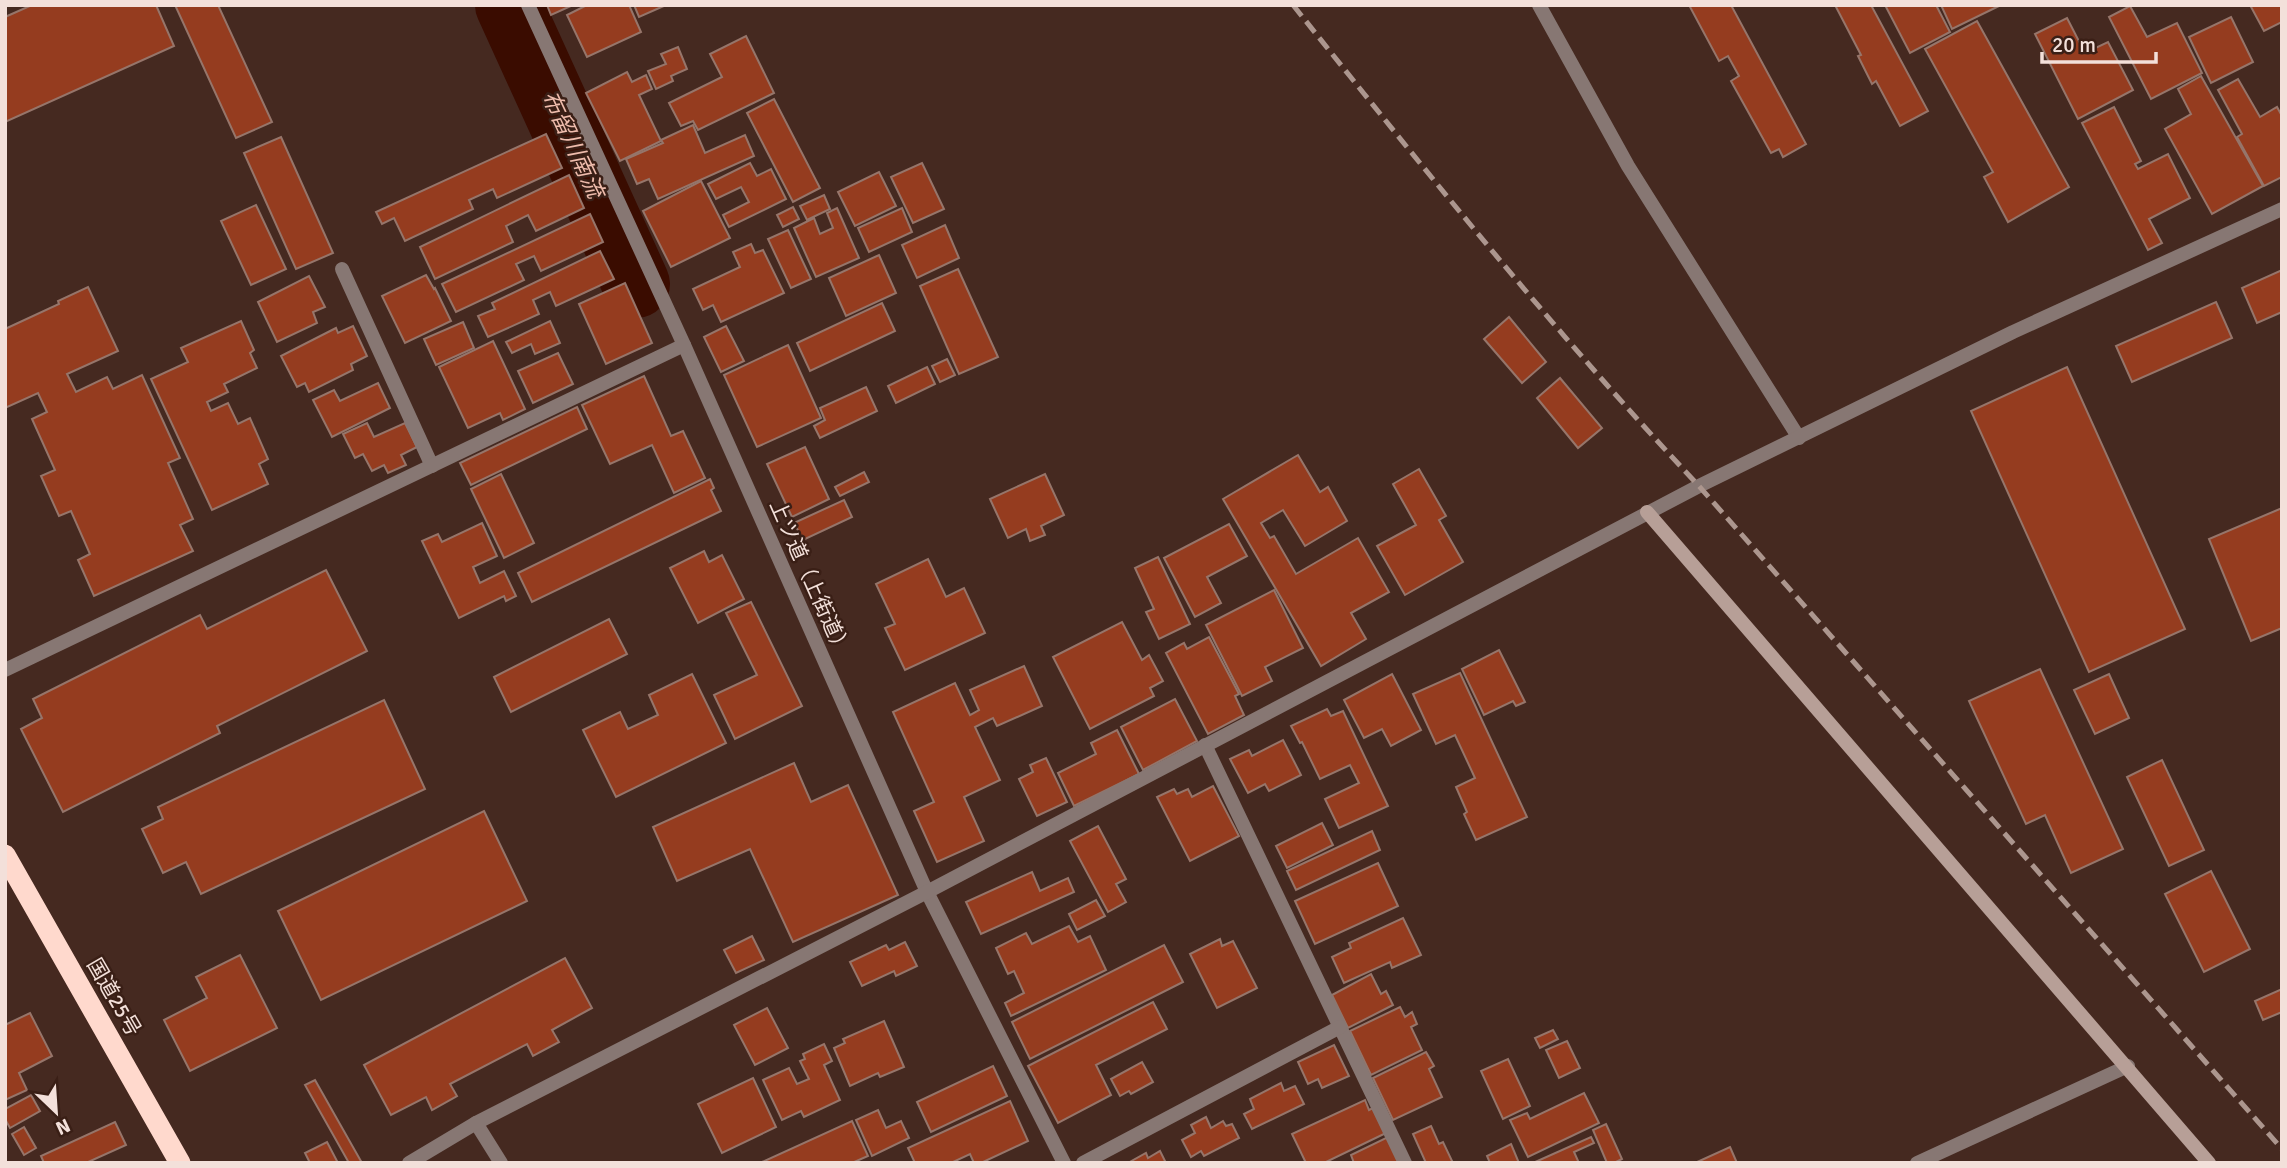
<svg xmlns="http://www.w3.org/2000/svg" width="2287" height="1168" viewBox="0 0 2287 1168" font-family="Signika,'Noto Sans JP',sans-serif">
<rect width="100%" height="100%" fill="#452920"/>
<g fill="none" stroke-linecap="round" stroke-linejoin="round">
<!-- river -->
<polyline stroke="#3a0c00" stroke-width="68" points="509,5 636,284"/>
</g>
<!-- building -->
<g fill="#953c1f" stroke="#96756a" stroke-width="2">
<polygon points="32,5 156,5 174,46 5,122 5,17"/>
<polygon points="175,5 218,5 272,122 236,138"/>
<polygon points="547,5 573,5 551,15"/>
<polygon points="587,5 629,5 641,32 587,57 567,15"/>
<polygon points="634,5 666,5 639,17"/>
<polygon points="1689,5 1731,5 1806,144 1783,157 1779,149 1771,153 1731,81 1739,76 1728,56 1719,61"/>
<polygon points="1835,5 1871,5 1928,111 1900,126 1876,81 1872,84 1858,56 1861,55"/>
<polygon points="1885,5 1936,5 1950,32 1910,53"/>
<polygon points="1941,5 2001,5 1952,29"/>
<polygon points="2250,5 2282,5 2282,22 2264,31"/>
<polygon points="2130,6 2147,37 2177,23 2202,73 2151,99 2109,17"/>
<polygon points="2231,17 2253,62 2211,83 2189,37"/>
<polygon points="2067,18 2085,53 2108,42 2133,90 2078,119 2035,34"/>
<polygon points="1977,21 2069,187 2008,222 1984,177 1993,172 1925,49"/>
<polygon points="746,36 774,93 698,130 693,121 681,126 669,103 722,77 710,54"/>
<polygon points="678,47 687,69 671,76 673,81 656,89 648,71 666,64 661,54"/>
<polygon points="627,72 632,82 646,75 652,89 639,95 661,141 620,161 586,93"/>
<polygon points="2201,76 2263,186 2212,214 2165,129 2191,114 2178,89"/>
<polygon points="2238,79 2260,117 2277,107 2282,116 2282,177 2264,186 2237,137 2242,134 2218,90"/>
<polygon points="774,99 820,188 793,202 747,113"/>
<polygon points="2114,107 2141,161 2135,164 2138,169 2168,154 2190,198 2149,219 2162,243 2148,250 2082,123"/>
<polygon points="693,125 705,153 745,135 754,156 658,199 649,179 637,184 626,159 663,143 661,140"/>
<polygon points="546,134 562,168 497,198 493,189 469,200 473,209 405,241 394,218 382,224 376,212"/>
<polygon points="281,137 333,253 296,269 244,153"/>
<polygon points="750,163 757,176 771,169 786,199 729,227 723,215 749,202 741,187 716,199 708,184"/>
<polygon points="922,163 944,209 913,223 891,177"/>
<polygon points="879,172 896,206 855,226 838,192"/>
<polygon points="569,175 584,208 536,231 528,215 506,226 513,242 435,279 420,247"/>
<polygon points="701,181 730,238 671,267 643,211"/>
<polygon points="824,195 830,209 807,220 800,206"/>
<polygon points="256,205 286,269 251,285 221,221"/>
<polygon points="793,207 799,219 783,227 777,215"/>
<polygon points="837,208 859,258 816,277 794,228 814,218 820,234 833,228 827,213"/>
<polygon points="902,208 912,232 869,252 858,228"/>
<polygon points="590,214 603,242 541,271 534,256 516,264 524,280 456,312 442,284"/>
<polygon points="945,225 959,258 917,278 902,245"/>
<polygon points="788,230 811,279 791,288 768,239"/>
<polygon points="751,244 755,253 763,250 784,293 721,322 713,305 703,310 693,289 740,267 733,252"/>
<polygon points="600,251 614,279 556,306 550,292 533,300 539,314 488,337 478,316 495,309 492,303"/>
<polygon points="879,255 896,293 846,316 829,278"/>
<polygon points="958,269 998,357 959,374 920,286"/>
<polygon points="2282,270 2282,312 2257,323 2242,288"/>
<polygon points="426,275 434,289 435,288 451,321 405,343 382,296"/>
<polygon points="309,276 325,307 313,312 317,323 277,342 258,302"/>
<polygon points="625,283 652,343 606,364 579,304"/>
<polygon points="88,287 118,351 67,374 76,392 107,377 113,389 142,375 180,458 168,463 193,519 180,525 193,551 94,596 78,560 90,554 71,511 59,516 41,476 55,470 32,419 47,412 38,393 5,408 5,329 59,304 58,301"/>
<polygon points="2216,302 2232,338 2132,382 2116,346"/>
<polygon points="882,303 895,331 810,371 797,343"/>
<polygon points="1509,317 1546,362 1522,383 1484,339"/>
<polygon points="241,321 254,350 250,353 257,368 224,384 228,392 207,402 211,411 228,403 238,424 250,418 268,459 259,464 268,484 212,510 151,379 188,362 181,348"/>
<polygon points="550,321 560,343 535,354 531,344 512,353 506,342"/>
<polygon points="463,322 474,348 436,365 424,339"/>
<polygon points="353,326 367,356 351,364 353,370 309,392 305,383 297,387 281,356 336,328 338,333"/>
<polygon points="726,326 744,361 721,372 704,337"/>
<polygon points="493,341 525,409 503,420 500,413 468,428 439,367"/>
<polygon points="788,345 821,418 757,447 724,375"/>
<polygon points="558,353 573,384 533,403 518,371"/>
<polygon points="947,359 955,375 940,382 932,366"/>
<polygon points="927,367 935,384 896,403 888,386"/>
<polygon points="2067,367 2185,629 2089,672 1971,411"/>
<polygon points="644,376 671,436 683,431 705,478 674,493 652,445 610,464 582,405"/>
<polygon points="1560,378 1602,428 1578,448 1537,398"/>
<polygon points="378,383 390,408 332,437 313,400 334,390 340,401"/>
<polygon points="866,387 877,411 820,438 814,426 825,420 820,408"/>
<polygon points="577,407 587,429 471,485 460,463"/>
<polygon points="367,423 374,437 405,423 417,447 401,455 406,465 388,473 384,465 372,471 363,454 355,458 343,434"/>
<polygon points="805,447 829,499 792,517 767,464"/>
<polygon points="1298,455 1320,492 1328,487 1347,521 1305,546 1283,510 1261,523 1270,538 1274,536 1296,574 1358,538 1389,592 1351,613 1366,639 1321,666 1223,499"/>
<polygon points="1419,469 1446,516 1439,520 1463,562 1405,595 1377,546 1416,525 1393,484"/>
<polygon points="864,472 869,482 840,496 835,487"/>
<polygon points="501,474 534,543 504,558 471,489"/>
<polygon points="1045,474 1064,515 1041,526 1045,535 1030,541 1026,529 1008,538 990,499"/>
<polygon points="710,479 714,488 711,490 721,511 532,602 518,573"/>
<polygon points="844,500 852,517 803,540 794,523"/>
<polygon points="2282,508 2282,628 2251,641 2209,539"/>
<polygon points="482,523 497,556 473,567 480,583 504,571 516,596 506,601 504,596 459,618 422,541 438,534 442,542"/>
<polygon points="1229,524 1247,556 1207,577 1221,603 1195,617 1164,558"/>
<polygon points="704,551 709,562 722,555 744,599 698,623 670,568"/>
<polygon points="1158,557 1190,624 1159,639 1146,612 1154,609 1135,568"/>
<polygon points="928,559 946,597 964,588 985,633 905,670 885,628 895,624 876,584"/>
<polygon points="326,570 367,651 217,726 220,733 63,812 21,729 42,718 33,699 200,615 207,629"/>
<polygon points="1274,590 1303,648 1265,667 1272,681 1242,696 1206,625"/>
<polygon points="751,602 802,706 735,739 714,695 757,675 726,613"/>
<polygon points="609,619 627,654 511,712 494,677"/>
<polygon points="1122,622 1142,660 1149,655 1163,681 1150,688 1154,696 1090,729 1053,657"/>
<polygon points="1209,637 1239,694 1235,696 1244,715 1208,734 1166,653 1184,643 1187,649"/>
<polygon points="1499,650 1525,702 1516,706 1513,701 1484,715 1462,669"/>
<polygon points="1024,666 1042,706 997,726 993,718 975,727 1000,780 964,797 984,841 937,862 914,811 934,802 893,712 955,683 970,715 979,710 970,690"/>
<polygon points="2040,669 2123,849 2071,873 2045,815 2026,824 1969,701"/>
<polygon points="1460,673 1527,817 1476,840 1464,814 1467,812 1456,787 1475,778 1455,735 1436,744 1413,694"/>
<polygon points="692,674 726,743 616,797 583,730 620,712 628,729 658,715 649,695"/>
<polygon points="1392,674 1421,730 1391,746 1382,729 1364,738 1344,700"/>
<polygon points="2109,674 2129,718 2095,734 2074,690"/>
<polygon points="1175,699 1197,741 1143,770 1121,727"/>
<polygon points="384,700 425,789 201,894 186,862 163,873 142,829 163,819 158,807"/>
<polygon points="1327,709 1331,716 1343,711 1388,806 1339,828 1325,799 1359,783 1350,765 1320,779 1302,742 1300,743 1291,726"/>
<polygon points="1117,730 1139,774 1074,806 1058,773 1096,754 1091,743"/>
<polygon points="1283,740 1301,775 1269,791 1265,784 1248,793 1230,759 1249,750 1252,756"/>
<polygon points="1046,758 1067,802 1037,816 1019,779 1033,772 1030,765"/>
<polygon points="2162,760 2204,850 2169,866 2127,777"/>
<polygon points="794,763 811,802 848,785 898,895 793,942 750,849 677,881 653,827"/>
<polygon points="1213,786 1239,836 1190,861 1157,797 1174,789 1177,794 1188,789 1192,797"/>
<polygon points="484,811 527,901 321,1000 278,911"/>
<polygon points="1322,823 1333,845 1287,868 1276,846"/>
<polygon points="1098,826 1126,879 1116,884 1126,902 1108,912 1070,841"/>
<polygon points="1372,831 1380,850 1296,890 1287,871"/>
<polygon points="1378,863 1398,906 1315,944 1295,901"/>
<polygon points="2211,871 2250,949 2204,972 2165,894"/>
<polygon points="1032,872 1040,891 1068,878 1074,892 981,934 966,902"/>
<polygon points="1096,900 1105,916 1077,930 1069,914"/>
<polygon points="1403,918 1421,955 1392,968 1390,962 1344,983 1332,957 1351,948 1349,943"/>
<polygon points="1069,926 1078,942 1090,936 1106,970 1011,1016 1005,1003 1024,993 1014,971 1008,974 996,948 1026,933 1032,944"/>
<polygon points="752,936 764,960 736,973 724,950"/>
<polygon points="1220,939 1222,946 1233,941 1257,988 1217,1008 1190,954"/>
<polygon points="905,942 917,966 896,976 894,971 862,986 850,962 886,945 889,950"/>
<polygon points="1164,945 1183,982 1030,1059 1012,1022"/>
<polygon points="240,955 277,1028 190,1071 164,1020 207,998 196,977"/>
<polygon points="565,958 592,1008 552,1030 559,1042 533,1056 527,1044 450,1084 457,1096 432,1110 426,1097 391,1115 364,1065"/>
<polygon points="1371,974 1381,994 1386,991 1393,1005 1348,1028 1332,995"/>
<polygon points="2282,989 2282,1012 2263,1020 2255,1001"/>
<polygon points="1153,1002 1167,1029 1096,1065 1111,1095 1058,1123 1028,1066"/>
<polygon points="1400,1007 1405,1017 1412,1012 1417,1024 1411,1027 1422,1050 1371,1075 1350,1031"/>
<polygon points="767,1008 788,1048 755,1065 734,1025"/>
<polygon points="30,1013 52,1056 19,1073 27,1090 5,1100 5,1025"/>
<polygon points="884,1021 904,1067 880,1077 878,1073 850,1086 834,1048 845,1043 843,1039"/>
<polygon points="1553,1030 1558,1039 1540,1048 1535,1038"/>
<polygon points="1567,1041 1580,1068 1559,1078 1546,1050"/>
<polygon points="824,1044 832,1061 824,1065 840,1100 804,1117 801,1111 782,1120 763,1080 789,1068 797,1084 809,1079 800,1061 805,1059 803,1054"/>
<polygon points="1334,1045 1349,1076 1322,1088 1318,1079 1308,1084 1298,1062"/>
<polygon points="1426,1052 1434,1066 1429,1069 1442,1097 1393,1120 1373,1078"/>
<polygon points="1508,1059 1530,1106 1503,1119 1481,1071"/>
<polygon points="1142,1062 1153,1082 1131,1094 1129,1091 1120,1096 1111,1079"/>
<polygon points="993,1066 1007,1096 931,1132 917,1102"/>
<polygon points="753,1078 776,1127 722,1153 698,1104"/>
<polygon points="315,1080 362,1163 349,1163 305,1085"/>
<polygon points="1281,1083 1284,1091 1295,1086 1304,1104 1252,1129 1244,1114 1254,1109 1250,1099"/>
<polygon points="1584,1093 1599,1123 1528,1157 1510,1120 1527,1113 1530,1119"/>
<polygon points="31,1095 40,1111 10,1128 5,1119 5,1109"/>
<polygon points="1365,1100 1369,1110 1373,1108 1386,1133 1324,1163 1306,1163 1292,1134"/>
<polygon points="1010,1101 1028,1141 981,1163 974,1163 970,1154 951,1163 915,1163 908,1148"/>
<polygon points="878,1110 886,1128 901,1121 909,1138 872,1156 856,1120"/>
<polygon points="1206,1117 1211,1128 1223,1121 1226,1126 1232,1124 1239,1138 1204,1156 1201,1151 1191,1157 1182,1140 1195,1133 1191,1125"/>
<polygon points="852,1121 868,1156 852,1163 760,1163"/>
<polygon points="115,1122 126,1145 86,1163 44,1163 41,1156"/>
<polygon points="1606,1124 1622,1159 1614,1163 1607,1163 1593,1130"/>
<polygon points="1431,1126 1439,1144 1443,1142 1453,1163 1426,1163 1413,1134"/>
<polygon points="24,1127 36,1148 24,1155 12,1134"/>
<polygon points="1388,1137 1400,1163 1354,1163 1351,1155"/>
<polygon points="1591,1137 1594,1143 1574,1152 1579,1163 1533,1163"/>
<polygon points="327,1142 338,1163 310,1163 305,1153"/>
<polygon points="1511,1144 1519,1163 1490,1163 1487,1156"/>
<polygon points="1730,1147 1737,1163 1695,1163"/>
<polygon points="1160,1151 1166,1163 1128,1163 1146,1153 1148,1158"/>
</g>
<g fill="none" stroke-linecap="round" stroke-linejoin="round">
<!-- lane -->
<polyline stroke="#877773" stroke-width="14" points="476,1123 501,1163"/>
<!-- street -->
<g stroke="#877773" stroke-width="14">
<polyline points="528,5 684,345 927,892 1064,1163"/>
<polyline points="1539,5 1628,166 1799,438"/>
<polyline points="342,269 432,466"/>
<polyline points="5,670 684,345"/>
<polyline points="1205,745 1405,1163"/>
<polyline points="409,1163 476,1123 927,892 1699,486 2013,332 2282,209"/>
<polyline points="1083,1163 1340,1027"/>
<polyline points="1917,1163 2128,1066"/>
</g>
<!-- secondary -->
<polyline stroke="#b79f97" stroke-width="14" points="1647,512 2209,1163"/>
<!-- highway -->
<polyline stroke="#ffd9cd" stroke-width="21" points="5,855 180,1163"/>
<!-- rail -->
<path stroke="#ac968e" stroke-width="5" stroke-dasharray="14 7" stroke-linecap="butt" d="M1293,5C1424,169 1555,333 1699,486L2282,1149"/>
</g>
<g text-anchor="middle" stroke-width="5" stroke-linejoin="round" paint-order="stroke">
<!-- street labels -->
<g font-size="21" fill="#f3e0da" stroke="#3a1f16">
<text transform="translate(810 578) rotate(66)" y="7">上ツ道（上街道）</text>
<text transform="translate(114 997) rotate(60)" y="7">国道25号</text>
</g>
<!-- water labels -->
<g font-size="23" font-style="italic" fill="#efbcac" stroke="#3a1f16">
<text transform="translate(573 144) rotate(65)" y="8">布留川南流</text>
</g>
</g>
<!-- border -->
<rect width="2287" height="1168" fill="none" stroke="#f3e0da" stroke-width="14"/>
<!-- north arrow -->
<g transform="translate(56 1112) rotate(155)" stroke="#3a1f16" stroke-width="5" paint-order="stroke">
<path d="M0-5L12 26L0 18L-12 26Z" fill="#f3e0da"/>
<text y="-10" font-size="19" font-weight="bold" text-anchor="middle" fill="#f3e0da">N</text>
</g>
<!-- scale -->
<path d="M2042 52v10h114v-10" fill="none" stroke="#f3e0da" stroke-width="3.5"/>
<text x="2052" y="52" font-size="21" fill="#f3e0da" stroke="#3a1f16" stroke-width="5" paint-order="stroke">20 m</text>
</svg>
